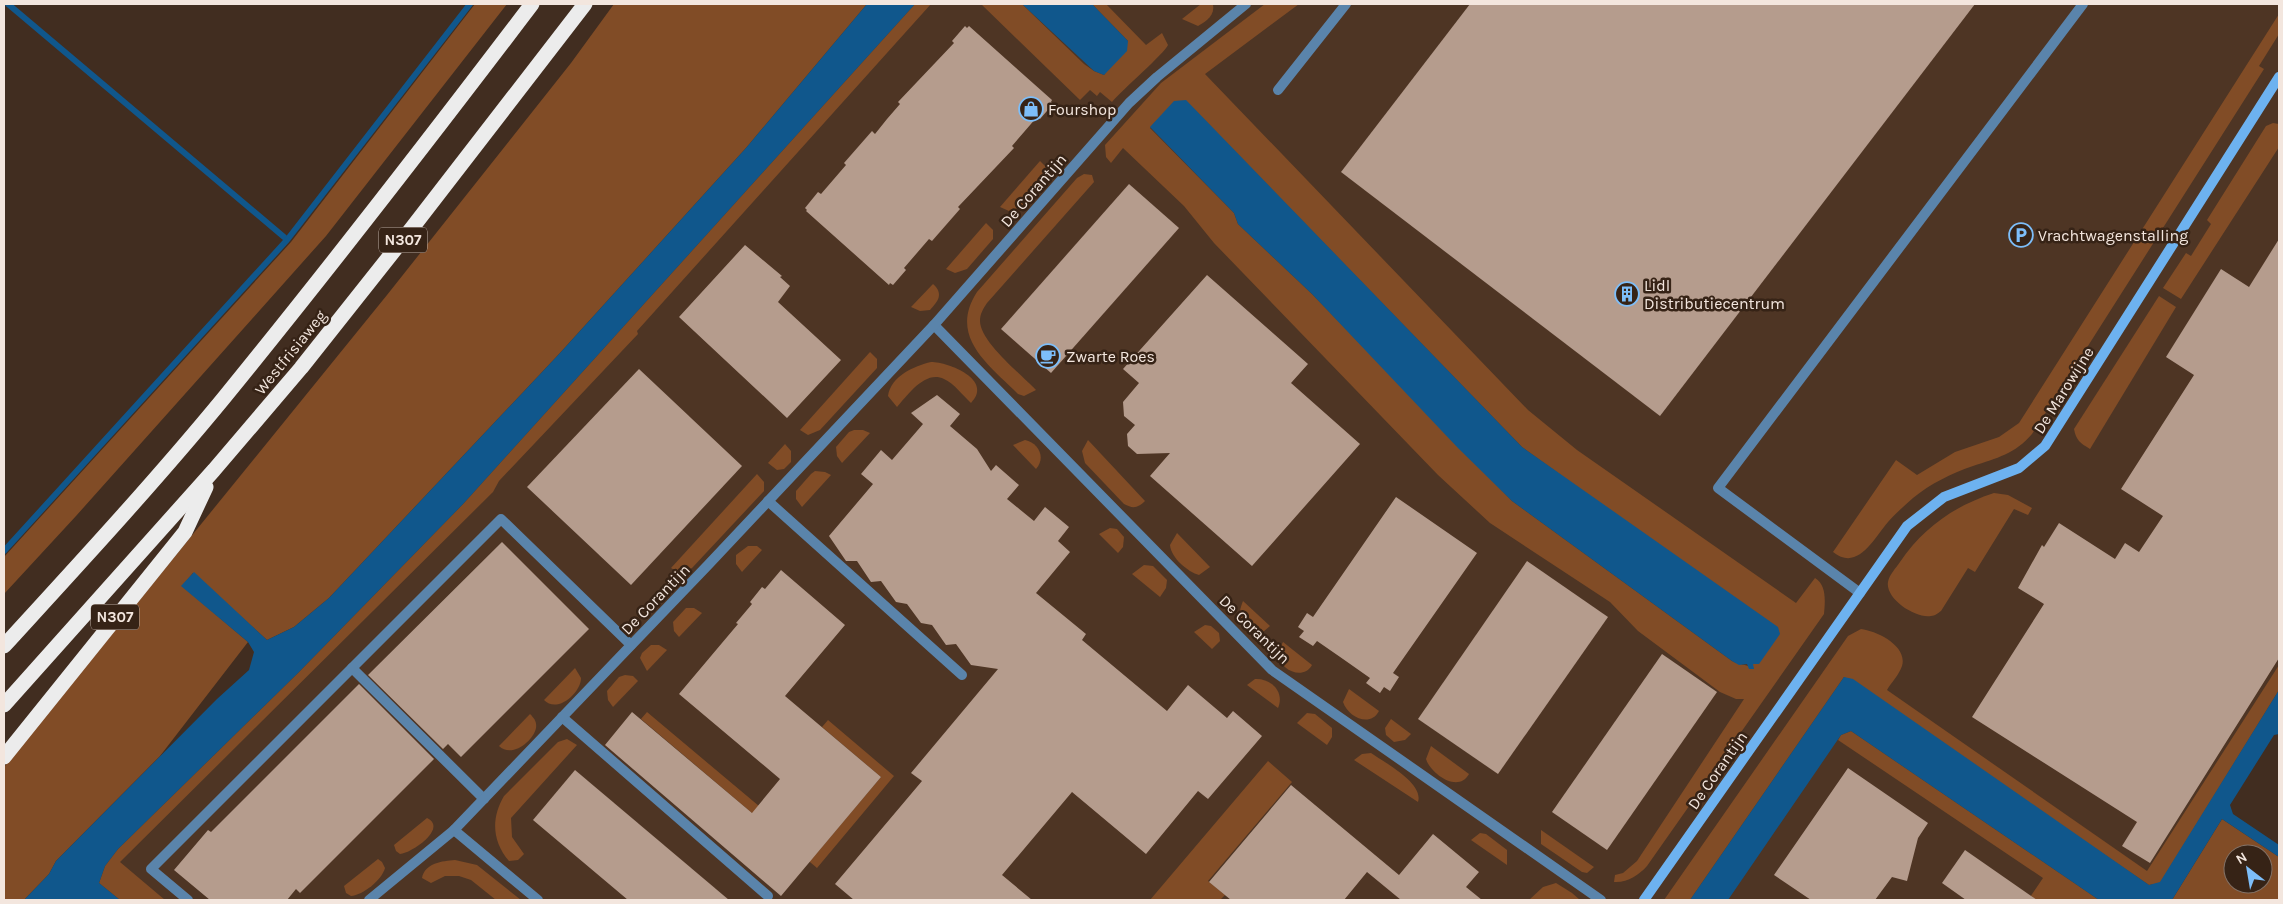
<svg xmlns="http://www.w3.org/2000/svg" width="2283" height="904" viewBox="0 0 2283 904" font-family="Karla,sans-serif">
<rect width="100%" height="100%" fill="#412d20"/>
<!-- built -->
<polygon fill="#4e3524" points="877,4 2279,4 2279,720 2167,900 48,900 296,650"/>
<!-- green -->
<g fill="#814c26" fill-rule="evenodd">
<polygon points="475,4 507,4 326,236 76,516 4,594 4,557 291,242"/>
<polygon points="614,4 867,4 746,148 560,353 329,598 294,627 267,640 193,573 182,586 248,642 160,756 56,861 49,874 24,900 4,900 4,767 387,295 571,63"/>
<polygon points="915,4 931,4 637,331 638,334 499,481 493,492 120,862 165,900 120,900 99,883 105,866 118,849 299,672 464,503"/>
<path d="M981,4H1022L1084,64L1094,71L1104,75L1128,41L1092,4H1106L1146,45L1162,33L1168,45C1165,53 1122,90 1112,102L1100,92L1097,96L1090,90L1080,100Z"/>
<path d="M1201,4H1213C1215,15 1207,21 1198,26L1182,19Z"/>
<path d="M1265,4H1299L1205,74L1528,410L1577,450L1796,603L1815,578C1827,585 1825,602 1824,614L1647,866C1639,875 1627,883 1614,882L1615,875L1623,873L1637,861L1744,699H1736L1720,692L1638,631L1610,602L1490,523L1438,475L1214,243L1184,206L1123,148L1111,163L1106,157L1105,145L1161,83ZM1186,101L1522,447L1612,512L1754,669C1747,664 1739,665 1732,661L1512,501L1312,294L1238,224L1234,213L1150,128L1155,122Z"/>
<path d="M2279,14V34L2259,66L2264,69L2032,434C2015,454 1997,458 1973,466C1952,473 1930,484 1913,498C1904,506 1895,514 1888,522C1874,538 1858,572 1833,552L1896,460L1917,475L1955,452L1999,437L2019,423Z"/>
<polygon points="2273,123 2279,124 2279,147 2181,299 2163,288 2186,253 2191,256 2211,224 2207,220 2266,126"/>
<polygon points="1040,161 1047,168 1047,177 1021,207 1009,211 1000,207"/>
<path d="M1084,174L1092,175L1094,182L987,303C983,309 980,314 980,321C980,342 1022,375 1036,390L1024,396L1018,394C989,365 948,337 977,292L1077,178Z"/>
<polygon points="986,223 993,230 993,239 967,269 955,273 946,269"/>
<path d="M933,284C944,294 938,301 930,310L920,311L911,307Z"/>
<path d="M2159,296L2176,307L2090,449C2080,443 2076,440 2074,429Z"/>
<polygon points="870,352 877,359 877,368 820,430 808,435 800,430"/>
<path d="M931,362C949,362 994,380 971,403C963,396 954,383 944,379C925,370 908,395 897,407L888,396C891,376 914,366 931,362Z"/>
<polygon points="854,430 863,430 870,433 842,463 837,456 836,447 849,432"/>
<path d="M1025,440C1039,443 1046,458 1036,469L1013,445Z"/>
<path d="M1088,440L1145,501C1138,508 1133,509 1124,504L1085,463L1082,451Z"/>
<polygon points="785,444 791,451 791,462 784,469 777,470 768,463"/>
<polygon points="815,471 825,472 831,475 802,507 796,499 796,491 811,474"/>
<polygon points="757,474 764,482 764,491 692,568 680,573 671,568"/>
<path d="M1994,493L2008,495L2032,508L2028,515L2014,509L1975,572L1968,568L1941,611C1938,613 1935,616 1931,616C1916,619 1885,599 1888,582C1889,575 1896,568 1900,562C1923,528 1954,506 1994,493Z"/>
<polygon points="1110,528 1117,529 1124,537 1123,547 1118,553 1099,534"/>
<path d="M1177,533L1210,567L1199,575C1188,572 1171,558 1170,545Z"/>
<polygon points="748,546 757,546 762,550 742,572 736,564 736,555"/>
<polygon points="1144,565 1153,566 1167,580 1166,588 1160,597 1132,574"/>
<path d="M1243,601L1270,626L1263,632L1250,633C1239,622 1237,616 1243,601Z"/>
<polygon points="686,608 694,608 702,613 679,637 674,631 673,622"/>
<polygon points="1205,625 1211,626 1219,633 1220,641 1212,649 1194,632"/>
<path d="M1861,629C1877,631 1908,646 1902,666C1899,675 1891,683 1887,690L2147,871L2279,665V690L2160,883L2149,885L1844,677L1690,900H1664L1848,636Z"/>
<path d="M1283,642L1312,665C1303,681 1280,670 1277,654Z"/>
<polygon points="651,645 659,645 667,650 647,671 640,658 642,653"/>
<path d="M575,668L581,678C581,693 557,714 544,700Z"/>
<polygon points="625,675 633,676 638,681 613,707 608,700 607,691 619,677"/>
<path d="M1255,679C1271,678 1285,692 1278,708L1247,685Z"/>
<path d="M1349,689L1379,711C1370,728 1348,717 1343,702Z"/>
<polygon points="647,712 816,854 881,777 822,727 828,720 894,776 817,868 641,719"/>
<polygon points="1307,713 1315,714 1332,728 1332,737 1327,745 1297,723"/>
<path d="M530,714C534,718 537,722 536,728C534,740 512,759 499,746Z"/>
<polygon points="1391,719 1411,734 1405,740 1394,742 1386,735 1385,728"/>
<polygon points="1851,731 2099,900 2044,900 2041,899 2028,900 2043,878 1838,740 1841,735"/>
<path d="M567,739L577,745L511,818L512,837L524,854L518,860L509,861C492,841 491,818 504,796L558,742Z"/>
<path d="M1431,746L1469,774C1458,794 1430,773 1426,759Z"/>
<path d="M1371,753C1385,763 1424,783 1418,802L1354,760L1362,754Z"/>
<polygon points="1268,761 1292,782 1208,881 1225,895 1220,900 1150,900"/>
<path d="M427,818C448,828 412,853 400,854L396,851L394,845Z"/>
<path d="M2222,819L2279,857V900H2172ZM2233,854H2263V884H2233Z"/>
<polygon points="1541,830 1594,867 1587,873 1582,872 1541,844"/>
<polygon points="1480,833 1486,834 1507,850 1507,865 1471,840"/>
<path d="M378,859L382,862L385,868C382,880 363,895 351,896L346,893L344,886Z"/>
<path d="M455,860L477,865L521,900H496L471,880L459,876H445L431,883L422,878C425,863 442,861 455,860Z"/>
<polygon points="1556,883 1572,893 1580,900 1529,900 1543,887"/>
</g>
<!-- water -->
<g fill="#10578c">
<polygon points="867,4 915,4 464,503 299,672 118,849 105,866 99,883 120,900 24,900 49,874 56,861 217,699 249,670 254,652 248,642 181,586 194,572 267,640 294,627 329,598 560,353 746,148"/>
<polygon points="1022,4 1092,4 1128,41 1127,51 1104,75 1094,71"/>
<polygon points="1186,100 1522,447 1778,627 1780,634 1759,664 1753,664 1754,669 1749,669 1747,664 1739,665 1732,661 1512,501 1458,448 1312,294 1238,224 1234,213 1150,127 1174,101"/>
<polygon points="1844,677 1853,679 2149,885 2160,882 2279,690 2279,734 2274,735 2230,805 2233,814 2279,845 2279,857 2222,819 2172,900 2099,900 1851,731 1841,735 1728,900 1690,900"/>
</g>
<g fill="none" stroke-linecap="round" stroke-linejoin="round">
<!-- stream -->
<g stroke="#10578c" stroke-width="6">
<polyline points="8,4 284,237"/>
<polyline points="4,551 287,240 470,4"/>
</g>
</g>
<!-- building -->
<g fill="#b59c8d">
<polygon points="1470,4 1975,4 1660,416 1341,172"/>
<polygon points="965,26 967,28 969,26 1052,100 1051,102 1053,104 1040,119 1037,117 1012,146 1014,148 958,207 960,209 932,241 929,239 904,268 906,270 893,285 890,283 889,285 806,211 807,210 805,208 818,192 821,194 846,165 844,163 872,131 875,134 887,119 900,104 898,102 954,43 952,41"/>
<polygon points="1129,184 1179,228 1051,373 1001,329"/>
<polygon points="2279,239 2279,658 2150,863 2122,846 2137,822 1972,717 2044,604 2018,588 2042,545 2044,547 2059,523 2115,559 2125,543 2139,552 2163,516 2121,489 2194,375 2166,357 2221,269 2249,287"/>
<polygon points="745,245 782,276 780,277 790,286 778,302 841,360 787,418 679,317"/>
<polygon points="1207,275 1308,364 1291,383 1360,444 1252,566 1150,476 1170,453 1137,454 1128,446 1127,434 1135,425 1124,416 1123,402 1139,383 1123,369"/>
<polygon points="639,369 742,466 631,585 527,487"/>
<polygon points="937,395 960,414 950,426 977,449 991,471 996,465 1019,485 1007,499 1034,521 1045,507 1069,527 1058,541 1070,552 1036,593 1086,634 1082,640 1167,711 1188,685 1227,718 1233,711 1262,736 1208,799 1198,791 1146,854 1072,792 1002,875 1032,900 854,900 835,884 922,781 911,773 998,669 971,665 956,644 946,645 932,625 921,623 907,604 896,602 881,581 871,582 857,561 846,561 829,536 873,484 861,474 881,450 892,460 923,424 911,413"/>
<polygon points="1396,497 1477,553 1393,673 1399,677 1390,691 1384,687 1380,693 1366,683 1370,678 1343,659 1317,641 1313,646 1299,637 1304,631 1298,627 1307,613 1313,617"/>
<polygon points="502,542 589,629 461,757 448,744 443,749 368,675"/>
<polygon points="1527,561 1608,617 1498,774 1418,719"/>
<polygon points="781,570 845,625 785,696 881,777 781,896 605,745 632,712 752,813 780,779 679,694 738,624 736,623 752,604 750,602 762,587 765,589"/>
<polygon points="1662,654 1717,692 1607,850 1552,812"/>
<polygon points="359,684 434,759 300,893 296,889 287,900 210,900 174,870 208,830 211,832"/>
<polygon points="1848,768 1928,823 1918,838 1907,881 1892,877 1875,900 1811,900 1774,875"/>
<polygon points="575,770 729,900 628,900 533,820"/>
<polygon points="1291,785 1399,875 1433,834 1479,872 1466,887 1482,900 1401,900 1367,872 1344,900 1231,900 1209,882"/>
<polygon points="1965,850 2037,900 1966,900 1942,883"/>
</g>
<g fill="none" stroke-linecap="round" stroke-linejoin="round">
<!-- lane -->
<g stroke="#5a84ab" stroke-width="10">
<polyline points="1278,90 1346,4"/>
<polyline points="768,501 962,675"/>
<polyline points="1860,593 1718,488 2083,4"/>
<polyline points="352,668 484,799"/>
<polyline points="562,717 768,896"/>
<polyline points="188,900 151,869 501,519 631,645"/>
</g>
<!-- street -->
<g stroke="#5a84ab" stroke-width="10">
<polyline points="934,325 1272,670 1601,900"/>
<polyline points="454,830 538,900"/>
<polyline points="369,900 454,830 708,565 934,325 1129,103 1157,77 1246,4"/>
</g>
<!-- secondary -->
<polyline stroke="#6db2f0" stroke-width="10" points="1644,900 1907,526 1944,497 2019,468 2045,446 2279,77"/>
<!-- highway -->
<g stroke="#ececec" stroke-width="15">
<path d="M4,646C78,565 153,484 223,399C329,269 431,137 532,4"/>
<polyline points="4,705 214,470 301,368 412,228 585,4"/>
<polyline points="4,757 185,532 206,487"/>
</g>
</g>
<!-- icons -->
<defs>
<g id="shop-ring" transform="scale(1.25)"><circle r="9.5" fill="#362316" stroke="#7dbef9" stroke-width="1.5"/><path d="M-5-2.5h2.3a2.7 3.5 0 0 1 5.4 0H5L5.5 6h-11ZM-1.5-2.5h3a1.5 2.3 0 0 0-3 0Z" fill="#7dbef9"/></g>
<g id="parking-ring" transform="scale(1.25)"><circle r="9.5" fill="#362316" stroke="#7dbef9" stroke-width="1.5"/><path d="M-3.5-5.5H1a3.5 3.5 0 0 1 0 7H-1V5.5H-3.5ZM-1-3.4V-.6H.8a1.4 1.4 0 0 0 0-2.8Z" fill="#7dbef9"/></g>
<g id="building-ring" transform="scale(1.25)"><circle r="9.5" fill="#362316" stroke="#7dbef9" stroke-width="1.5"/><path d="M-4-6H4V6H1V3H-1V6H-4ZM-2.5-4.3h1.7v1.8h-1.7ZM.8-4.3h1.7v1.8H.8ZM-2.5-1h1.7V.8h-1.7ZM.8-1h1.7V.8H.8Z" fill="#7dbef9"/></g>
<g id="cafe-ring" transform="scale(1.25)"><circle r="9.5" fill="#362316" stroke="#7dbef9" stroke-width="1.5"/><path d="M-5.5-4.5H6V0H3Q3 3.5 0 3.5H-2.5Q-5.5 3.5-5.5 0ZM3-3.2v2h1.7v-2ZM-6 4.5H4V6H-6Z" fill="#7dbef9"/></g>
</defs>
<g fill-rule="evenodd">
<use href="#shop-ring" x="1031" y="109"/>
<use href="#parking-ring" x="2021" y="235"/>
<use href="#building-ring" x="1627" y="294"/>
<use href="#cafe-ring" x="1048" y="356"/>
</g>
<g text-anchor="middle" stroke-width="5" stroke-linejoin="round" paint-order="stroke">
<!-- shield labels -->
<g fill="#362316" stroke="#baaca2" stroke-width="1">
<rect x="379" y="227.5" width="48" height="25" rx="4"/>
<rect x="91" y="604.5" width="48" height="25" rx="4"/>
</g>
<g font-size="15" font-weight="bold" fill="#f3e6de">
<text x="403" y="245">N307</text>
<text x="115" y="622">N307</text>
</g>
<!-- poi labels -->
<g font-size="16" fill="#f3e6de" stroke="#362316" text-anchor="start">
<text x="1048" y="115">Fourshop</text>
<text x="2038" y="241">Vrachtwagenstalling</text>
<text x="1644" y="291">Lidl<tspan x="1644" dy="18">Distributiecentrum</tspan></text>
<text x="1066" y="362">Zwarte Roes</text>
</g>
<!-- street labels -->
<g font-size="16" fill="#f3e6de" stroke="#362316">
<text transform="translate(1033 190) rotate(-49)" y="6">De Corantijn</text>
<text transform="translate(290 352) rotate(-51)" y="6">Westfrisiaweg</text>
<text transform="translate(2063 390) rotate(-58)" y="6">De Marowijne</text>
<text transform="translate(655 599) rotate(-46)" y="6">De Corantijn</text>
<text transform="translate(1255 629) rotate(44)" y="6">De Corantijn</text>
<text transform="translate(1717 770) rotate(-55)" y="6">De Corantijn</text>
</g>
</g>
<!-- border -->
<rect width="2283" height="904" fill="none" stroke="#f3e6de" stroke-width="10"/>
<!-- north arrow -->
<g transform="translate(2248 869) rotate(329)"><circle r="24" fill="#362316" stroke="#827166"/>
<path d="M0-4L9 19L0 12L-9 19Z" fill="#7dbef9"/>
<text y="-8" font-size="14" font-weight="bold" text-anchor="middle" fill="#f3e6de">N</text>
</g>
</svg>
